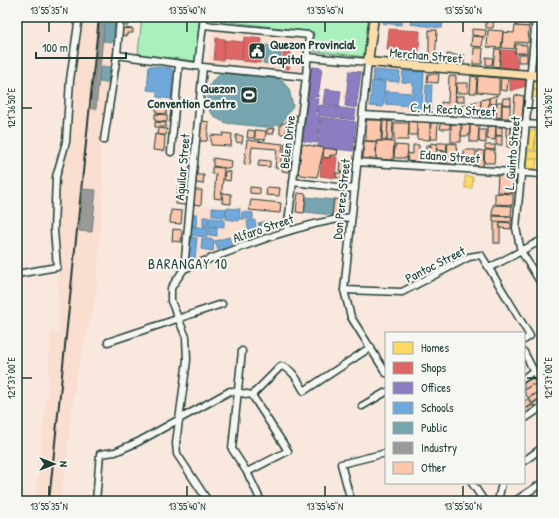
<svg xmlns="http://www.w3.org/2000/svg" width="559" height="518" viewBox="0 0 559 518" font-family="'Patrick Hand',sans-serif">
<rect width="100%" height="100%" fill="#f8e8de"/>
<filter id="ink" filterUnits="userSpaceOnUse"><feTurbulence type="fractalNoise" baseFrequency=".025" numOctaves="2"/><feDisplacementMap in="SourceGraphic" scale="8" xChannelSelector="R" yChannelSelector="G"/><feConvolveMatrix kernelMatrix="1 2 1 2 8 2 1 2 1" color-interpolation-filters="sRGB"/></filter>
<g filter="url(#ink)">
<!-- built -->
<g fill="#faded0">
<polygon points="80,17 116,17 113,53 100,145 103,188 96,296 76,376 61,501 35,501 47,394 51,332 59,332 58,255 52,229 66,153 71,71"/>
<polygon points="378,17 444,17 443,30 377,25"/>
<polygon points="214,29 304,40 301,74 208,63"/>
<polygon points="370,65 427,68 425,112 367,109"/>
<polygon points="190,205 239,208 254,211 259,237 187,263"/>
</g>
<!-- green -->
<g fill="#a9f0bc" stroke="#649678">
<polygon points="142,17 200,17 195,61 138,54"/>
<polygon points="214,17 370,17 366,57 312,51 314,32 214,20"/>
</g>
<!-- homes -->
<g fill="#ffd966" stroke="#bcaa57">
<polygon points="539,37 542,37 542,72 533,72 534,58 537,59"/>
<polygon points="534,79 542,80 542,90 533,89"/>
<polygon points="533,90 542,91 541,98 532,97"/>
<polygon points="537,110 542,110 542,121 537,120"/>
<polygon points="536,129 542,130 542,151 535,151"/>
<polygon points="529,131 536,131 534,150 527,149"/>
<polygon points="527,151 540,152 540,159 526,158"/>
<polygon points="526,158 537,159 536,169 526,169"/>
<polygon points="465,176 473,177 472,188 465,188"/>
</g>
<!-- shops -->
<g fill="#e06666" stroke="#a65a57">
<polygon points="389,29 420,31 419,52 387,50"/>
<polygon points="244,37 262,39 260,63 242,61"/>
<polygon points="216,38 225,39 223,60 214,60"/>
<polygon points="225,40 243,42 241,60 223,58"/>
<polygon points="284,45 292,45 289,69 282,68"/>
<polygon points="501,50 515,51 518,69 500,67"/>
<polygon points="510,77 524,77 527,79 526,86 510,91"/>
<polygon points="330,156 337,157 335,178 320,176 322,158 329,159"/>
</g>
<!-- offices -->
<g fill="#8e7cc3" stroke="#6d6998">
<polygon points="312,67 322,68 318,97 308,96"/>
<polygon points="349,71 361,72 356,108 345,106"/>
<polygon points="325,89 341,91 339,107 323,104"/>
<polygon points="308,97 318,99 316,116 320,116 317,143 303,141"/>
<polygon points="319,105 356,110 354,120 318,115"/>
<polygon points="321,117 356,122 353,151 318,147"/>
</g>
<!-- schools -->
<g fill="#6fa8dc" stroke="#5788aa">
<polygon points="383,17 402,17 401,25 382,23"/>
<polygon points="411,17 444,17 442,28 410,24"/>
<polygon points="149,66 171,68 173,70 171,99 157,97 157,91 147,90"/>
<polygon points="374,70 400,72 399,82 373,80"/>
<polygon points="403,71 424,72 422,109 412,109 413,83 402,82"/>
<polygon points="372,81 385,82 383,107 370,106"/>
<polygon points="426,85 432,85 431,110 425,110"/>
<polygon points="385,91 411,93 411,106 385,104"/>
<polygon points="212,208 226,209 225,217 212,216"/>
<polygon points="226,208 240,209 239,221 226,219"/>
<polygon points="242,212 253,213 253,219 241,219"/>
<polygon points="192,214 197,214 196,226 192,226"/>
<polygon points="203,217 208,217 208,227 203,226"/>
<polygon points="209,218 224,219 224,227 209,226"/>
<polygon points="255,220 257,236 249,237 247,221"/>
<polygon points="189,226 208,228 207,237 188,235"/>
<polygon points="209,227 217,227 217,236 209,235"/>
<polygon points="189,237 197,238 195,259 187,259"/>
<polygon points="229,237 232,246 218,250 215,241"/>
<polygon points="202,238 214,240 213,251 201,249"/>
</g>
<!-- public -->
<g fill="#76a5af" stroke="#5c868a">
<polygon points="105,17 115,17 113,42 103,41"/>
<polygon points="265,45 282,47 280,65 263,63"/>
<polygon points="100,66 110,67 108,83 99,82"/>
<polygon points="232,72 273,76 282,81 289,89 293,106 282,123 272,127 264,127 226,123 216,118 210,112 207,102 207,90 213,80 222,73"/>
<polygon points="306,197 334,200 332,215 305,212"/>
<polygon points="268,221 270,230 266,230 265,225 259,226 258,223"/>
</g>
<!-- industry -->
<g fill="#999" stroke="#747d7b">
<polygon points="100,17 105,17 96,109 92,109"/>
<polygon points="83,189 96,190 92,232 79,231"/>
</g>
<!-- building -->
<g fill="#fdc7ae" stroke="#1f3d34">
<polygon points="448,17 475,17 475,20"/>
<polygon points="486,17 494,17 493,28 486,28"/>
<polygon points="517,17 530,19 529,27 516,26"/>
<polygon points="122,18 128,19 128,26 121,26"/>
<polygon points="515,26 529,27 528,43 515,42 514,49 502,48 503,32 514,33"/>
<polygon points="121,28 133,29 133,33 127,33 127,36 121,35"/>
<polygon points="472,29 486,30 485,37 472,35"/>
<polygon points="429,30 437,30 435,60 429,60"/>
<polygon points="488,30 503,31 501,48 487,47"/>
<polygon points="472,36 483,37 482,47 471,46"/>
<polygon points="516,44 527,45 527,53 515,53"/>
<polygon points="474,48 483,48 482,64 473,64"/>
<polygon points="495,49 501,49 499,67 493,66"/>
<polygon points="447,54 456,55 456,62 447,62"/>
<rect x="518" y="54" width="9" height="8"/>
<rect x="458" y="55" width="6" height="8"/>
<polygon points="486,57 493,58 492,65 486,65"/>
<polygon points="428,74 439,74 438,83 427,82"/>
<polygon points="449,76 456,76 455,107 447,107 447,112 441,112 441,102 448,103"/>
<polygon points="471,76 477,77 476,93 470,93"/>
<polygon points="478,76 499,78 499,94 477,92"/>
<polygon points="501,78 508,79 507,91 500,90"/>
<polygon points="457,83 468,83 468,93 456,93"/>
<polygon points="497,95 496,104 489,104 489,98"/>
<polygon points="515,95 524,96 522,119 513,118"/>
<rect x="456" y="96" width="8" height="6"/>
<polygon points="489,98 488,116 480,116 481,100"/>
<polygon points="503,98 511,98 511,105 502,104"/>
<polygon points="481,100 480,116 470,115 471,103"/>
<polygon points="497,102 502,102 501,118 496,117"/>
<polygon points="471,103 470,115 448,114 448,110"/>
<polygon points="156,104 167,105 166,114 156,113"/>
<polygon points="489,104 494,104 493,114 488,113"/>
<rect x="502" y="105" width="8" height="13"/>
<polygon points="155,114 167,115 167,122 155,121"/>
<polygon points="291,115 298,116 298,122 286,121"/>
<polygon points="366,120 382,120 381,141 366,141"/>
<polygon points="201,121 209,122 207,141 199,141"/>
<polygon points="383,121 388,121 387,140 382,140"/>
<polygon points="388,121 393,122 392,141 387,141"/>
<polygon points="409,121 417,122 417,135 409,135"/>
<polygon points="417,121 430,121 430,140 417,139"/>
<polygon points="155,122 166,123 166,127 155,127"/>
<polygon points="431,122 438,122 437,139 430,139"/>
<polygon points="284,123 287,123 286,134 280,134 280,125"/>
<polygon points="288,123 295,124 294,132 287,132"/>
<polygon points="394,123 409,123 408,140 394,140"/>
<polygon points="441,123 450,123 450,129 440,129"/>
<rect x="451" y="124" width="10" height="18"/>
<polygon points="462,124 470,125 469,136 461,136"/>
<polygon points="470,125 479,125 478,142 470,142"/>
<polygon points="487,126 496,126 495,140 487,139"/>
<polygon points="496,127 502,127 502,136 496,135"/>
<rect x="506" y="127" width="5" height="9"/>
<polygon points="512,127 522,128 521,137 511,137"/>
<polygon points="158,128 167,129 166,135 157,135"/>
<polygon points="275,128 273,134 267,134 267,129"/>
<polygon points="248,130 255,131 254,138 247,138"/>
<polygon points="255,130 266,131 265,140 255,139"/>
<polygon points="479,130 486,130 486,143 479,142"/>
<polygon points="223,133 232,134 231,146 211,145 211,135 223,136"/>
<polygon points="155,134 165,136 164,151 153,150"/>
<polygon points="236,135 243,136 242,143 236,142"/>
<rect x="496" y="136" width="6" height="9"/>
<polygon points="507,137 518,138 518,147 507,147"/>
<polygon points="247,140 283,144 280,168 275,168 277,149 252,147 250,165 244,164"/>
<polygon points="364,141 376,142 376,161 363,160"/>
<polygon points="377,141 394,142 393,160 376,159"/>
<polygon points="285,143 290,143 289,154 284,154"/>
<polygon points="431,143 437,144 436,156 440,156 439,165 430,164"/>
<polygon points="437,143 447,143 446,151 437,150"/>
<polygon points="448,143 457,144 456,156 447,155"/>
<polygon points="302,144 324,148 317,177 301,175 298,173"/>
<polygon points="395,145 408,146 407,158 394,158"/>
<polygon points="413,145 419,145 419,162 407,162 408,153 413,154"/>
<polygon points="426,145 430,145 429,163 425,163"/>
<polygon points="485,145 495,145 495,150 485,149"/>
<polygon points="324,148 338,150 337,155 330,155 329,158 323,157"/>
<polygon points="464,150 476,150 475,168 464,167"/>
<polygon points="478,150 484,151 483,167 477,166"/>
<polygon points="485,150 495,150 494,163 484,163"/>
<polygon points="441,151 446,152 446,163 440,163"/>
<polygon points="457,155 464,155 463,167 457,167"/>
<polygon points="447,156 456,156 456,166 447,165"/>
<polygon points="284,157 291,158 289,172 282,171"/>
<polygon points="213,158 232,161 231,169 213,166"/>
<polygon points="259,160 270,161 270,167 258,166"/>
<polygon points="341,161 350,162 349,172 340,172"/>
<polygon points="212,167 224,168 221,199 214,198 216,174 212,174"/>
<polygon points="225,171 231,172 230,181 224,180"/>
<rect x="336" y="173" width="10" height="5"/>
<polygon points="498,174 516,175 515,193 497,192"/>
<polygon points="196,175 204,175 203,184 196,183"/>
<polygon points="178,186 186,187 184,205 176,204"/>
<polygon points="250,187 260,188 260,194 250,193"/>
<polygon points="267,187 280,188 279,196 266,195"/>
<polygon points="193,190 202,190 201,205 191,204"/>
<polygon points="223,193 231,194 231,204 222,203"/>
<polygon points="298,193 306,194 304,213 296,212"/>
<polygon points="495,193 513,194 513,205 495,204"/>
<polygon points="334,199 344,200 342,217 332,216"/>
<polygon points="251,200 281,203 280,213 249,210"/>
<polygon points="493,205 512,206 511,216 492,215"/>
<polygon points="171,210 182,211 181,224 170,223"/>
<polygon points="493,216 512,217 511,222 493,221"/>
<polygon points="282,221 284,226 272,230 270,225"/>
<rect x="494" y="222" width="6" height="21"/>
<polygon points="500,222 511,223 511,229 500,228"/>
<polygon points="173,229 182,230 181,242 172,241"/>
<polygon points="533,378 537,384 534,386 531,385 524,390 524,383"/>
<polygon points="531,385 535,385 539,391 528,398 524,391"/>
<polygon points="539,392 542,397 532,403 529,398"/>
<polygon points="542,397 542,406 536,410 533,404"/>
<polygon points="528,399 532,404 524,410 524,401"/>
<polygon points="533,405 536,410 528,416 524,410"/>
</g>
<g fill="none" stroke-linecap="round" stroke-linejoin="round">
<!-- minor casing -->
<g stroke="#1f3d34" stroke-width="9">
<g id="minor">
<polyline points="536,17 516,228 521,251 542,285"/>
<polyline points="203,25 309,35 306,77 287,231"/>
<polyline points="117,55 203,67 306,77"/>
<polyline points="308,57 368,62 344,290 351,317 386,373"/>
<polyline points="198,66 204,17"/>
<polyline points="363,115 542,125"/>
<polyline points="104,140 117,55 120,17"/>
<polyline points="171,152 179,64"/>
<polyline points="357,162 542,174"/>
<polyline points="293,182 355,189"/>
<polyline points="489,268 542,240"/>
<polyline points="184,269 171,288 171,301 186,337 187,360 176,443 177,454 208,501"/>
<polyline points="184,269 203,67"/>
<path d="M184,269C239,248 293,225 351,217"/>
<polyline points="17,274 57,267 54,230 56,177 66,142 70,80 79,17"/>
<polyline points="344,290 402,292 469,257 481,255 530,336 524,340"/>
<polyline points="108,342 222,304"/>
<polyline points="242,351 232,449 247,472"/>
<polyline points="524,352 542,387"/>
<polyline points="524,378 533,371"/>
<path d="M252,395L281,366C293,369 298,381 304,391L371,347"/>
<polyline points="362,406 386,392"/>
<polyline points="524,419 542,407"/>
<polyline points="524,461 542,448"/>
<polyline points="472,483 484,501"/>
<polyline points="96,501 100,454 115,452 138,442 230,391 252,395 288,451 247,472 261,501"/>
<polyline points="351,501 341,464 386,453"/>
<polyline points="500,501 499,496 502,483"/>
<polyline points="515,501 542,483"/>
</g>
</g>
<!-- major casing -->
<g stroke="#1f3d34" stroke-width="11">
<polyline id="major" points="374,17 368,62 542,76"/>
</g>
<!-- minor -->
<use href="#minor" stroke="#f6f6f2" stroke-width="6"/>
<!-- major -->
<use href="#major" stroke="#faddab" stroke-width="8"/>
<!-- rail -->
<polyline stroke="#1f3d34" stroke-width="2" points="49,501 99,17"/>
</g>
</g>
<!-- ticks -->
<path fill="none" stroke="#1f3d34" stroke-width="1.5" d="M49,22V32M187,22V32M325,22V32M463,22V32M22,108H32M527,108H537M22,378H32M527,378H537M49,486V496M187,486V496M325,486V496M463,486V496"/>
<!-- icons -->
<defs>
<g id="civic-square" transform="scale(0.9)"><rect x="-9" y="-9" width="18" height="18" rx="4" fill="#1f3d34" stroke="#f6f6f2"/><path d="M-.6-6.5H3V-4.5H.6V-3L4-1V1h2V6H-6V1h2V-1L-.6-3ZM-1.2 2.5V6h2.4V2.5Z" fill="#fff"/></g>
<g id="stadium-square" transform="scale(0.9)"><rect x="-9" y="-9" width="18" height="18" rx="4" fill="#1f3d34" stroke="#f6f6f2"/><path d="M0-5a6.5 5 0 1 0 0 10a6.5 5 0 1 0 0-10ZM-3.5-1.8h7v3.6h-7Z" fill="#fff"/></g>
</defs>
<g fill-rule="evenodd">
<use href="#civic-square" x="257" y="51"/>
<use href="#stadium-square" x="249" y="95"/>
</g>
<g text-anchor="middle" stroke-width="4" stroke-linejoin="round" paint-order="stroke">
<!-- poi labels -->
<g font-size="13" font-weight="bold" fill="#1f3d34" stroke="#f6f6f2" text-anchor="start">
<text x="270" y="49">Quezon Provincial<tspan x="270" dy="15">Capitol</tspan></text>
<text x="236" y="93" text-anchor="end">Quezon<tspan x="236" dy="15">Convention Centre</tspan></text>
</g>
<!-- street labels -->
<g font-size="13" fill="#1f3d34" stroke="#f6f6f2">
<text transform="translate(426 55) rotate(5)" y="5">Merchan Street</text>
<text transform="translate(453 109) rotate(3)" y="5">C. M. Recto Street</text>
<text transform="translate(287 142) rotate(-83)" y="5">Belen Drive</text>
<text transform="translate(512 153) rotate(-85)" y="5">L. Guinto Street</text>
<text transform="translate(450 156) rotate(4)" y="5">Edano Street</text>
<text transform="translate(182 167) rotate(-85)" y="5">Aguilar Street</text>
<text transform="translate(341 199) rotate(-84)" y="5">Don Perez Street</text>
<text transform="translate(263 228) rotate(-19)" y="5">Alfaro Street</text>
<text transform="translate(435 264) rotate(-27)" y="5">Pantoc Street</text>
</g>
<!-- neighbourhood labels -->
<g font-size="14" letter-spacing="1" fill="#1f3d34" stroke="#f6f6f2">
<text x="188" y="269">BARANGAY 10</text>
</g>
</g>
<!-- margin -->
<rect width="559" height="518" fill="none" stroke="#f6f6f2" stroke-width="44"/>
<!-- legend -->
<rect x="385" y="332" width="140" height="152" fill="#f6f6f2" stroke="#a0aca6"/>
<rect x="393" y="342" width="20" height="12" fill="#ffd966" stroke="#a0aca6"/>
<text x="421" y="352" font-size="12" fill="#1f3d34">Homes</text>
<rect x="393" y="362" width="20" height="12" fill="#e06666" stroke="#a0aca6"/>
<text x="421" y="372" font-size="12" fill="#1f3d34">Shops</text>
<rect x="393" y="382" width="20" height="12" fill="#8e7cc3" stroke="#a0aca6"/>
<text x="421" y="392" font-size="12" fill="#1f3d34">Offices</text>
<rect x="393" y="402" width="20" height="12" fill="#6fa8dc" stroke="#a0aca6"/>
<text x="421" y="412" font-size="12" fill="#1f3d34">Schools</text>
<rect x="393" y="422" width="20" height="12" fill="#76a5af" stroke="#a0aca6"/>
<text x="421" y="432" font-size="12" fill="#1f3d34">Public</text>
<rect x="393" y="442" width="20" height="12" fill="#999999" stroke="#a0aca6"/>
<text x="421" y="452" font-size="12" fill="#1f3d34">Industry</text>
<rect x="393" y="462" width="20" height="12" fill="#fdc7ae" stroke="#a0aca6"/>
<text x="421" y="472" font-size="12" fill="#1f3d34">Other</text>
<!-- north arrow -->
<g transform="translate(54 464) rotate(90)" stroke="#f6f6f2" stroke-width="3" paint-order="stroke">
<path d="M0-3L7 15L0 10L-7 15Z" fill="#1f3d34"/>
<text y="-6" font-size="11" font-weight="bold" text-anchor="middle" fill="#1f3d34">N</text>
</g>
<!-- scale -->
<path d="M36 52v6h90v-6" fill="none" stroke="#1f3d34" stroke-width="2"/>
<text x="42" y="52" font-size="12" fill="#1f3d34" stroke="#f6f6f2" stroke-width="3" paint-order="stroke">100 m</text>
<rect x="22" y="22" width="515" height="474" fill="none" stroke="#1f3d34" stroke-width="1.5"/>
<g font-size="10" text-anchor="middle" fill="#1f3d34">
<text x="49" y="14">13°55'35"N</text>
<text x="187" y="14">13°55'40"N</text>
<text x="325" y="14">13°55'45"N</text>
<text x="463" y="14">13°55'50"N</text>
<text transform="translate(548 108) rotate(-90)" y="4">121°36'50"E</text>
<text transform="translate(11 108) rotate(-90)" y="4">121°36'50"E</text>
<text transform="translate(548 378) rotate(-90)" y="4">121°37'00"E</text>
<text transform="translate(11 378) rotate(-90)" y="4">121°37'00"E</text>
<text x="49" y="510">13°55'35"N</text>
<text x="187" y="510">13°55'40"N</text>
<text x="325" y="510">13°55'45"N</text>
<text x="463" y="510">13°55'50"N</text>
</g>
</svg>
